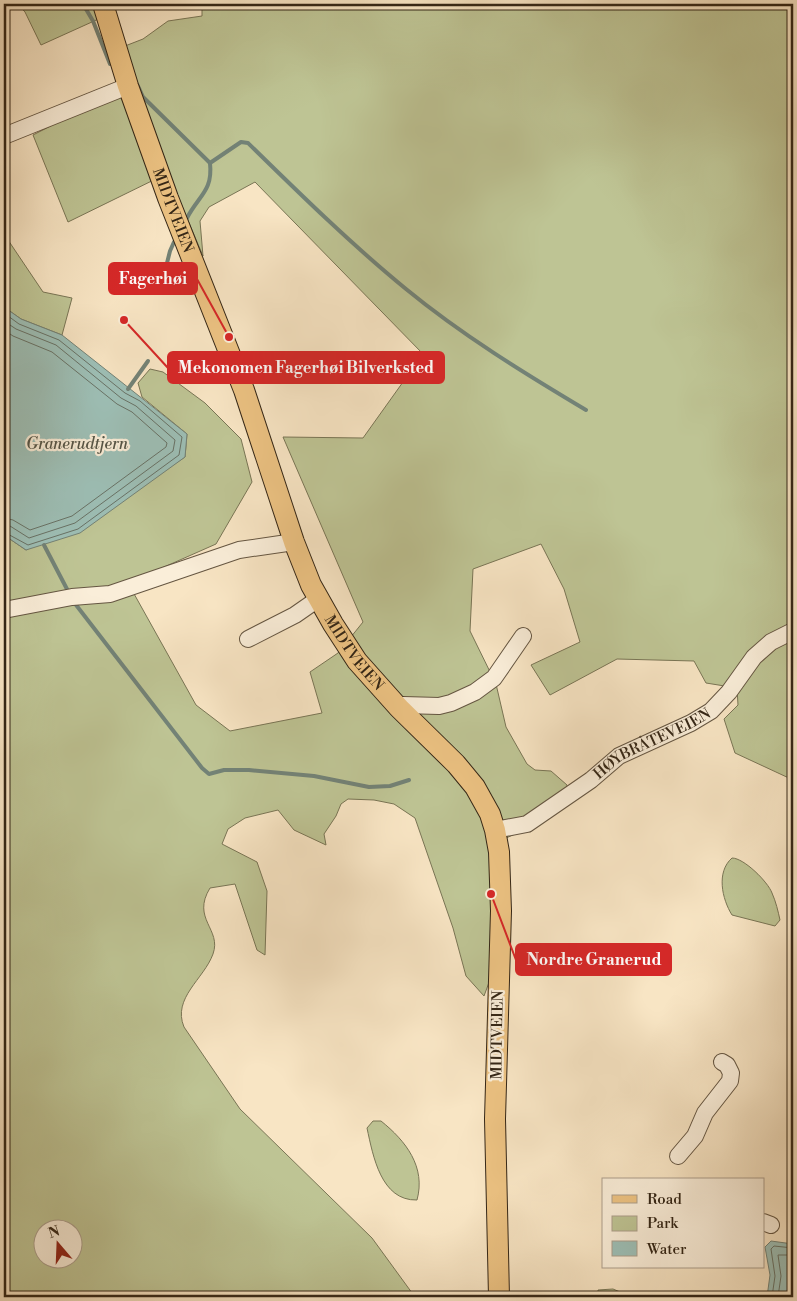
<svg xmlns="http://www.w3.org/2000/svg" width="797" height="1301" viewBox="0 0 797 1301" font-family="'Libre Bodoni',serif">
<rect width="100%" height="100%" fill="#f8e5c4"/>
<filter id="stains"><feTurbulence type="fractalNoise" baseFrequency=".004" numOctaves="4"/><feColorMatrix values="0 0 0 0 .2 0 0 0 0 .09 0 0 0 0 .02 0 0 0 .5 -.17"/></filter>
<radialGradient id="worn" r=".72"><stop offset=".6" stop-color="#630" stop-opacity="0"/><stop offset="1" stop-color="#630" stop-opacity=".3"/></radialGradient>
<!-- green -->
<g fill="#bec494" stroke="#797555" fill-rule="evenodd">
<polygon points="18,4 111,4 114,12 41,45 25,12"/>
<path d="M202,4H793V778L791,779L735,753L724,719L738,705L737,688L706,683L694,661L617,659L550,695L531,665L580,642L564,589L541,544L473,569L470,631L496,684L506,727L527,764L535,770L551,771L567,785V801L537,824L504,839L509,928L484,996L466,976L453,928L415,818L394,804L374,800L348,799L341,804L336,816L324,834L326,845L294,830L278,810L245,818L228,829L222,844L257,862L267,891L265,955L257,950L235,884L210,888C191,919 222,929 213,954C204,979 172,998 184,1027L240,1109L372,1238L415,1297H4V535L26,550L153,478L185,457L187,434L142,397L138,383L150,369L163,372L205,403L241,439L252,482L216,544L128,583L196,705L230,731L322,713L310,672L338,653L363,622L283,437L363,438L423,354L255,182L209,207L200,221L203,256L168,173L68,222L33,135L135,83L125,46L143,39L168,21L202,16ZM42,1228H72V1258H42Z"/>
<polygon points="4,234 43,292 72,298 62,335 21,319 4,307"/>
<path d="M732,858C744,858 768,882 772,893C776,902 778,911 780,920L775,926L732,915C722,899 716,872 732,858Z"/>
<path d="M373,1121H381C406,1141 426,1167 417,1200C381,1201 373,1156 367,1128Z"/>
<polygon points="613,1289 632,1297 598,1297 598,1290"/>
</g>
<!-- water -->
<g fill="#9dbfb6" stroke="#738276">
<polygon points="4,307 21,319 62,335 187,434 185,457 80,533 26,550 4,535"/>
<polygon points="771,1241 793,1244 793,1297 767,1297 770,1275 765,1247"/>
</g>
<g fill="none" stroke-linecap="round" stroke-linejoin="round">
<!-- shore -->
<g stroke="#687266" stroke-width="1">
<polyline points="4,313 19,324 59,340 125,393 140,401 182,437 179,455 78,529 28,545 4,532"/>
<polyline points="4,321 16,329 56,345 121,398 136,406 175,440 173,451 75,523 29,538 10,526 4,525"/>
<polyline points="4,330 13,336 52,352 117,404 132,412 167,443 166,447 72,516 30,530 13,520 4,518"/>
<polyline points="772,1297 775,1276 771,1249 774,1246 793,1248"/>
<polyline points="778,1297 781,1276 778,1255 793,1255"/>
</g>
<!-- stream -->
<g stroke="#738276" stroke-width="4">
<polyline points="83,4 93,21 110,64"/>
<path d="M138,86L143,97L210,163C213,191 199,195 187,218"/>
<path d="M210,163L241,142L248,143C299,193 351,244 406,289C462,335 524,373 586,410"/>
<polyline points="161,287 170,251 174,242"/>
<polyline points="128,389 148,361"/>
<polyline points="44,545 69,593"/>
<polyline points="73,601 202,768 209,774 224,770 249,770 314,776 369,787 390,786 409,780"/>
</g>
<!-- minor casing -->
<g stroke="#655642" stroke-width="18">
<g id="minor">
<polyline points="4,136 128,86"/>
<polyline points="4,610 72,597 110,594 239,550 294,542"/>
<polyline points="248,639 295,615 318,599"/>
<polyline points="399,708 403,705 439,706 451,703 475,692 494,678 523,636"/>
<path id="s1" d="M495,830L527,824L591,780L619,756L691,723L711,711L729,692L754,657L771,642L793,631"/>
<polyline points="678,1156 695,1136 705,1113 730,1081 731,1073 727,1065 722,1062"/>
<polyline points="763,1222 771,1225"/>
</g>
</g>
<!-- major casing -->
<g stroke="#342616" stroke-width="22">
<g id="major">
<path id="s2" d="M103,4L128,86L168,198L244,390L294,542L311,585L333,624L357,661L399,708L456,764L475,787L490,814L495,830L499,852L501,911L495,1119L499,1297"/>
</g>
</g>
<!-- minor -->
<use href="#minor" stroke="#faeed9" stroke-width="16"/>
<!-- major -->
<use href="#major" stroke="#ecc282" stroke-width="20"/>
</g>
<g text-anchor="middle" stroke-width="4.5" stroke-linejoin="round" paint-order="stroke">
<!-- street labels -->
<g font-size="15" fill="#342616" stroke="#faeed9">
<text dy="5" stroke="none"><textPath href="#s2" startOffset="218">MIDTVEIEN</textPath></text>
<text dy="5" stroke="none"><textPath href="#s2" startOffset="698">MIDTVEIEN</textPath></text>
<text dy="5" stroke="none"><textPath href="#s1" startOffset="182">HØYBRÅTEVEIEN</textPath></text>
<text transform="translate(497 1035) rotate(-89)" y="5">MIDTVEIEN</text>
</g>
<!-- water labels -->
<g font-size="16" font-style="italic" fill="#545446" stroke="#faeed9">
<text x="77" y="449">Granerudtjern</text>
</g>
</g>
<!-- callouts -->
<path fill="none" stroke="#d62828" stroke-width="2" d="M229 337L197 279M124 320L168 368M491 894L516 960"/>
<g fill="#d62828" stroke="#faeed9" stroke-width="2">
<circle cx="229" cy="337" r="5"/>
<circle cx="124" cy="320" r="5"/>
<circle cx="491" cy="894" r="5"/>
</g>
<g fill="#d62828" stroke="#d62828" stroke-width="2">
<rect x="109" y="263" width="88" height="31" rx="5"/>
<rect x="168" y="352" width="276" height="31" rx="5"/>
<rect x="516" y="944" width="155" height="31" rx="5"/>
</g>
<g font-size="16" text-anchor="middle" font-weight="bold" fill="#fff">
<text x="153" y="284">Fagerhøi</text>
<text x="306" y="373">Mekonomen Fagerhøi Bilverksted</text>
<text x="594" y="965">Nordre Granerud</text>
</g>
<!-- margin -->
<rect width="797" height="1301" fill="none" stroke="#f8e5c4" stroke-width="20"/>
<rect x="5" y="5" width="787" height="1291" fill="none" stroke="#342616" stroke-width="2.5"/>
<rect x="10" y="10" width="777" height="1281" fill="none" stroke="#342616"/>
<!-- legend -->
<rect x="602" y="1178" width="162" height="90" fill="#faeed9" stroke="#ab9e8b"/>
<rect x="612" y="1195" width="25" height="8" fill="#ecc282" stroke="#ab9e8b"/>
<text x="647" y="1204" font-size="15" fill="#342616">Road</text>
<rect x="612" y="1216" width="25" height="15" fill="#bec494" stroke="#ab9e8b"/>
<text x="647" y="1228" font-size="15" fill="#342616">Park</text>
<rect x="612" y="1241" width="25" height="15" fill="#9dbfb6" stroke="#ab9e8b"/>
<text x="647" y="1254" font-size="15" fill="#342616">Water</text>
<!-- north arrow -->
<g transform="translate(58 1244) rotate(341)"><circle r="24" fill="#faeed9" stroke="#ab9e8b"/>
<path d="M0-4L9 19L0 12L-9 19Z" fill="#8f2418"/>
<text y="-8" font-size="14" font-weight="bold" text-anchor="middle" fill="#342616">N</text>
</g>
<rect width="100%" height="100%" filter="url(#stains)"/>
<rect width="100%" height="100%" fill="url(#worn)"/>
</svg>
